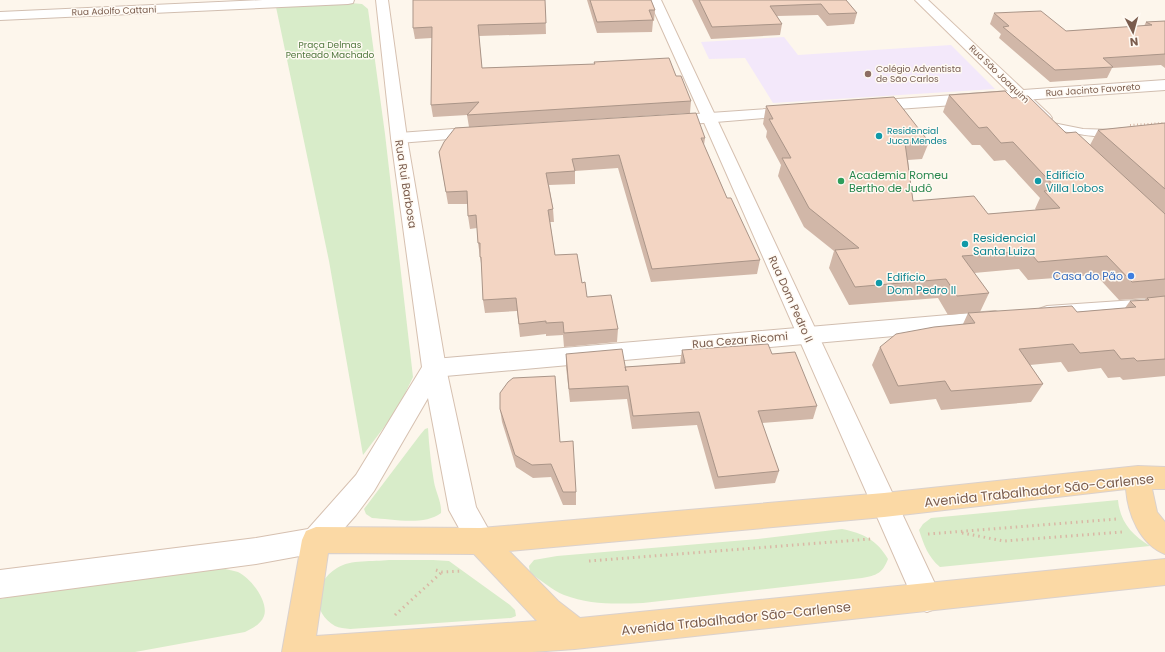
<svg xmlns="http://www.w3.org/2000/svg" width="1165" height="652" viewBox="0 0 1165 652" font-family="Poppins,sans-serif">
<rect width="100%" height="100%" fill="#fdf6ec"/>
<!-- education -->
<polygon fill="#f3e8fa" points="784,37 798,55 951,45 995,89 773,103 745,58 709,59 701,42"/>
<!-- green -->
<g fill="#d8ecc9">
<polygon points="351,3 362,4 368,9 385,134 413,377 397,410 363,455 329,261 276,7"/>
<path d="M428,428C429,446 431,464 434,482C436,493 442,503 441,513C425,526 391,519 372,518L366,514L364,509L420,435L425,429Z"/>
<path d="M1118,500C1120,522 1132,535 1150,546L940,567C928,557 924,545 919,530L923,524L931,518Z"/>
<path d="M842,529C863,533 877,540 888,559C882,574 877,575 862,578L643,603C616,604 590,605 564,595C552,590 541,580 530,573L529,566L534,560L557,556L758,539Z"/>
<path d="M389,560H433L449,561L510,605L515,610L516,616L511,618L350,629C345,628 339,628 335,626C310,611 314,582 337,568C351,559 373,562 389,560Z"/>
<path d="M217,567C223,569 232,570 238,572C251,578 269,602 264,616C261,624 253,628 245,632L135,652H0V599L37,592Z"/>
</g>
<g fill="none" stroke-linecap="round" stroke-linejoin="round">
<!-- lane casing -->
<g stroke="#d1beb0" stroke-width="2">
<path id="lane" d="M1053,123L1083,129L1113,130L1118,133C1108,142 1063,131 1050,128L1049,126L1050,124Z"/>
</g>
<!-- street casing -->
<g stroke="#d1beb0" stroke-width="2">
<g id="street">
<polygon points="263,0 354,0 353,3 348,4 0,20 0,12"/>
<polygon points="1165,80 1165,90 869,111 863,109 861,106 863,103 869,101"/>
<polygon points="795,107 801,109 803,112 801,115 667,126 661,124 659,121 661,118 667,116"/>
<polygon points="481,127 487,128 489,132 487,136 399,143 393,142 391,138 393,134 399,133"/>
<polygon points="1165,298 1165,312 1047,322 1039,319 1036,314 1039,309 1047,306"/>
<polygon points="995,311 1003,314 1006,319 1003,324 995,327 434,377 426,374 422,368 426,362 434,359"/>
</g>
</g>
<!-- secondary casing -->
<g stroke="#d6c0b0" stroke-width="2">
<g id="secondary">
<polygon points="376,0 388,0 407,138 446,368 476,507 495,541 491,550 481,554 471,550 449,510 428,398 374,491 356,515 326,549 316,553 256,564 0,598 0,570 256,538 308,529 356,475 422,367 391,138"/>
<polygon points="649,0 661,0 937,588 942,598 937,608 927,612 917,608 702,118"/>
<polygon points="915,0 928,0 1050,115 1052,118 1050,121 1044,123 1038,121"/>
</g>
</g>
<!-- primary casing -->
<g stroke="#dad1cd" stroke-width="2">
<path id="primary" d="M1138,466L1165,467V489H1152L1157,512L1165,522V554C1140,544 1128,515 1126,489L884,517L509,551L558,601L580,618L1165,559V585L575,649L532,652H282L302,540L306,531L316,527L481,528L884,493ZM328,553L474,554L537,621L316,636Z"/>
</g>
<!-- path-far1 -->
<polyline stroke="#d9b8a5" stroke-width="2" stroke-dasharray="1 2.5" stroke-linecap="butt" points="1130,125 1165,123"/>
<!-- path -->
<g stroke="#d9b8a5" stroke-width="3" stroke-dasharray="1.5 4" stroke-linecap="butt">
<polyline points="962,533 1004,541 1122,532"/>
<polyline points="928,534 1117,519"/>
<polyline points="589,561 871,539"/>
<polyline points="436,570 442,572 463,571"/>
<polyline points="395,615 442,572"/>
</g>
<!-- lane -->
<use href="#lane" fill="#fff" fill-rule="evenodd"/>
<!-- street -->
<use href="#street" fill="#fff" fill-rule="evenodd"/>
<!-- secondary -->
<use href="#secondary" fill="#fff" fill-rule="evenodd"/>
<!-- primary -->
<use href="#primary" fill="#fbd9a5" fill-rule="evenodd"/>
</g>
<!-- wall -->
<g fill="#d1b7a8">
<polygon points="545,0 546,34 479,36 482,68 594,64 594,62 676,76 691,101 690,113 469,127 467,115 433,117 431,105 432,38 415,39 413,28"/>
<polygon points="587,0 651,0 655,10 654,21 653,21 652,32 597,33"/>
<polygon points="692,0 846,0 857,13 854,24 827,26 818,15 777,16 782,24 780,35 711,39"/>
<polygon points="994,13 1066,31 1144,26 1146,22 1165,21 1165,68 1161,65 1112,68 1107,78 1050,82 999,38 1001,34 990,24"/>
<polygon points="949,95 1012,98 1066,133 1090,145 1098,130 1165,123 1165,376 1123,380 1120,377 1108,378 1101,368 1068,372 1061,362 1030,365 1043,384 1031,402 941,410 936,399 890,404 872,365 880,347 963,324 968,313 1077,312 1125,308 1130,301 1145,300 1146,298 1119,300 1096,275 1028,280 1019,269 974,273 989,293 980,312 948,315 938,298 849,305 829,268 834,251 804,227 778,176 781,165 766,137 767,131 763,124 766,106 929,142 922,159 908,160 913,201 988,214 1036,210 1035,209 1040,198 1005,160 994,161 980,145 972,145 943,112"/>
<polygon points="705,138 704,145 727,198 760,260 757,274 651,282 618,168 575,171 575,184 549,185 553,209 554,222 550,222 555,255 582,283 587,297 618,329 617,342 564,347 563,335 546,336 546,334 520,337 517,311 485,313 483,300 482,270 478,243 477,228 470,229 468,216 468,204 448,204 441,164"/>
<polygon points="682,350 772,354 817,406 813,419 762,423 779,471 775,483 715,489 697,425 632,429 627,399 570,402 566,367 566,354 625,367 680,363"/>
<polygon points="500,409 560,442 576,492 576,505 563,505 551,477 533,478 516,467 502,422"/>
</g>
<!-- building -->
<g fill="#f3d5c3" stroke="#aa9588">
<polygon points="413,0 545,0 546,23 478,25 482,68 595,64 594,62 669,58 676,76 681,76 691,101 467,115 479,102 431,105 432,27 413,28"/>
<polygon points="590,0 651,0 655,10 649,10 653,20 597,22"/>
<polygon points="699,0 846,0 857,13 829,14 821,4 770,6 782,24 712,27"/>
<polygon points="1041,11 1066,31 1152,25 1146,22 1165,21 1165,54 1103,58 1113,67 1055,70 1003,27 1009,26 994,13"/>
<polygon points="1005,91 1012,98 1028,96 1066,133 1076,132 1165,214 1165,279 1132,282 1107,256 1038,262 1029,251 962,256 989,293 957,296 946,279 855,287 835,250 859,248 809,208 782,158 791,158 769,119 773,119 766,106 894,97 929,142 905,143 913,201 974,196 988,214 1060,208 1044,191 1058,190 1013,142 1001,143 987,127 979,128 949,95"/>
<polygon points="696,113 705,138 701,138 727,198 731,198 760,260 652,269 619,155 572,159 575,171 546,173 553,209 548,210 555,255 577,254 582,283 585,282 587,297 611,295 618,329 564,333 563,322 546,323 546,321 519,324 516,298 483,300 481,257 480,257 480,243 478,243 476,215 468,216 467,191 446,192 439,152 444,142 455,128"/>
<polygon points="1165,123 1165,189 1098,130"/>
<polygon points="1165,296 1165,359 1137,361 1134,358 1121,359 1114,350 1080,353 1073,344 1019,349 1043,384 951,391 945,381 898,386 880,347 896,334 934,327 975,323 968,313 1072,306 1077,312 1136,307 1130,301 1149,300 1147,298"/>
<polygon points="768,344 772,354 795,352 817,406 758,411 779,471 718,477 699,412 633,416 628,386 569,389 566,354 622,349 626,371 625,367 685,363 682,350"/>
<polygon points="555,376 560,442 573,441 576,492 563,492 551,464 532,465 515,455 500,409 500,393 508,382 513,378"/>
</g>
<!-- markers -->
<circle fill="#8d6e63" stroke="#fffaf3" stroke-width="1.5" cx="868" cy="74" r="4"/>
<g fill="#0f9aa8" stroke="#fffaf3" stroke-width="1.5">
<circle cx="879" cy="136" r="4"/>
<circle cx="1038" cy="181" r="4"/>
<circle cx="965" cy="244" r="4"/>
<circle cx="879" cy="283" r="4"/>
</g>
<circle fill="#2e9e5b" stroke="#fffaf3" stroke-width="1.5" cx="841" cy="181" r="4"/>
<circle fill="#3f7fe0" stroke="#fffaf3" stroke-width="1.5" cx="1131" cy="276" r="4"/>
<g text-anchor="middle" stroke-width="3" stroke-linejoin="round" paint-order="stroke">
<!-- far-street labels -->
<g font-size="9" fill="#7a5c4d" stroke="#fffaf3">
<text transform="translate(114 11) rotate(-2)" y="3">Rua Adolfo Cattani</text>
<text transform="translate(999 74) rotate(44)" y="3">Rua São Joaquim</text>
<text transform="translate(1093 90) rotate(-4)" y="3">Rua Jacinto Favoreto</text>
</g>
<!-- far-park labels -->
<g font-size="9" fill="#537a41" stroke="#fffaf3">
<text x="330" y="48">Praça Delmas<tspan x="330" dy="10">Penteado Machado</tspan></text>
</g>
<!-- far-education labels -->
<g font-size="9" fill="#785e54" stroke="#fffaf3" text-anchor="start">
<text x="876" y="72">Colégio Adventista<tspan x="876" dy="10">de São Carlos</tspan></text>
</g>
<!-- far-culture labels -->
<g font-size="9" fill="#0d838f" stroke="#fffaf3" text-anchor="start">
<text x="887" y="134">Residencial<tspan x="887" dy="10">Juca Mendes</tspan></text>
</g>
<!-- leisure labels -->
<g font-size="11" fill="#27864d" stroke="#fffaf3" text-anchor="start">
<text x="849" y="179">Academia Romeu<tspan x="849" dy="13">Bertho de Judô</tspan></text>
</g>
<!-- culture labels -->
<g font-size="11" fill="#0d838f" stroke="#fffaf3" text-anchor="start">
<text x="1046" y="179">Edifício<tspan x="1046" dy="13">Villa Lobos</tspan></text>
<text x="973" y="242">Residencial<tspan x="973" dy="13">Santa Luiza</tspan></text>
<text x="887" y="281">Edifício<tspan x="887" dy="13">Dom Pedro II</tspan></text>
</g>
<!-- street labels -->
<g font-size="11" fill="#7a5c4d" stroke="#fffaf3">
<text transform="translate(406 184) rotate(81)" y="4">Rua Rui Barbosa</text>
<text transform="translate(791 299) rotate(66)" y="4">Rua Dom Pedro II</text>
<text transform="translate(740 340) rotate(-5)" y="4">Rua Cezar Ricomi</text>
</g>
<!-- shop labels -->
<g font-size="11" fill="#366cbe" stroke="#fffaf3" text-anchor="end">
<text x="1123" y="280">Casa do Pão</text>
</g>
<!-- near-street labels -->
<g font-size="13" fill="#7a5c4d" stroke="#fffaf3">
<text transform="translate(1039 490) rotate(-6)" y="5">Avenida Trabalhador São-Carlense</text>
<text transform="translate(736 618) rotate(-6)" y="5">Avenida Trabalhador São-Carlense</text>
</g>
</g>
<!-- north arrow -->
<g transform="translate(1133 32) rotate(174)" stroke="#fffaf3" stroke-width="3" paint-order="stroke">
<path d="M0-3L7 15L0 10L-7 15Z" fill="#7a5c4d"/>
<text y="-6" font-size="11" font-weight="bold" text-anchor="middle" fill="#7a5c4d">N</text>
</g>
</svg>
